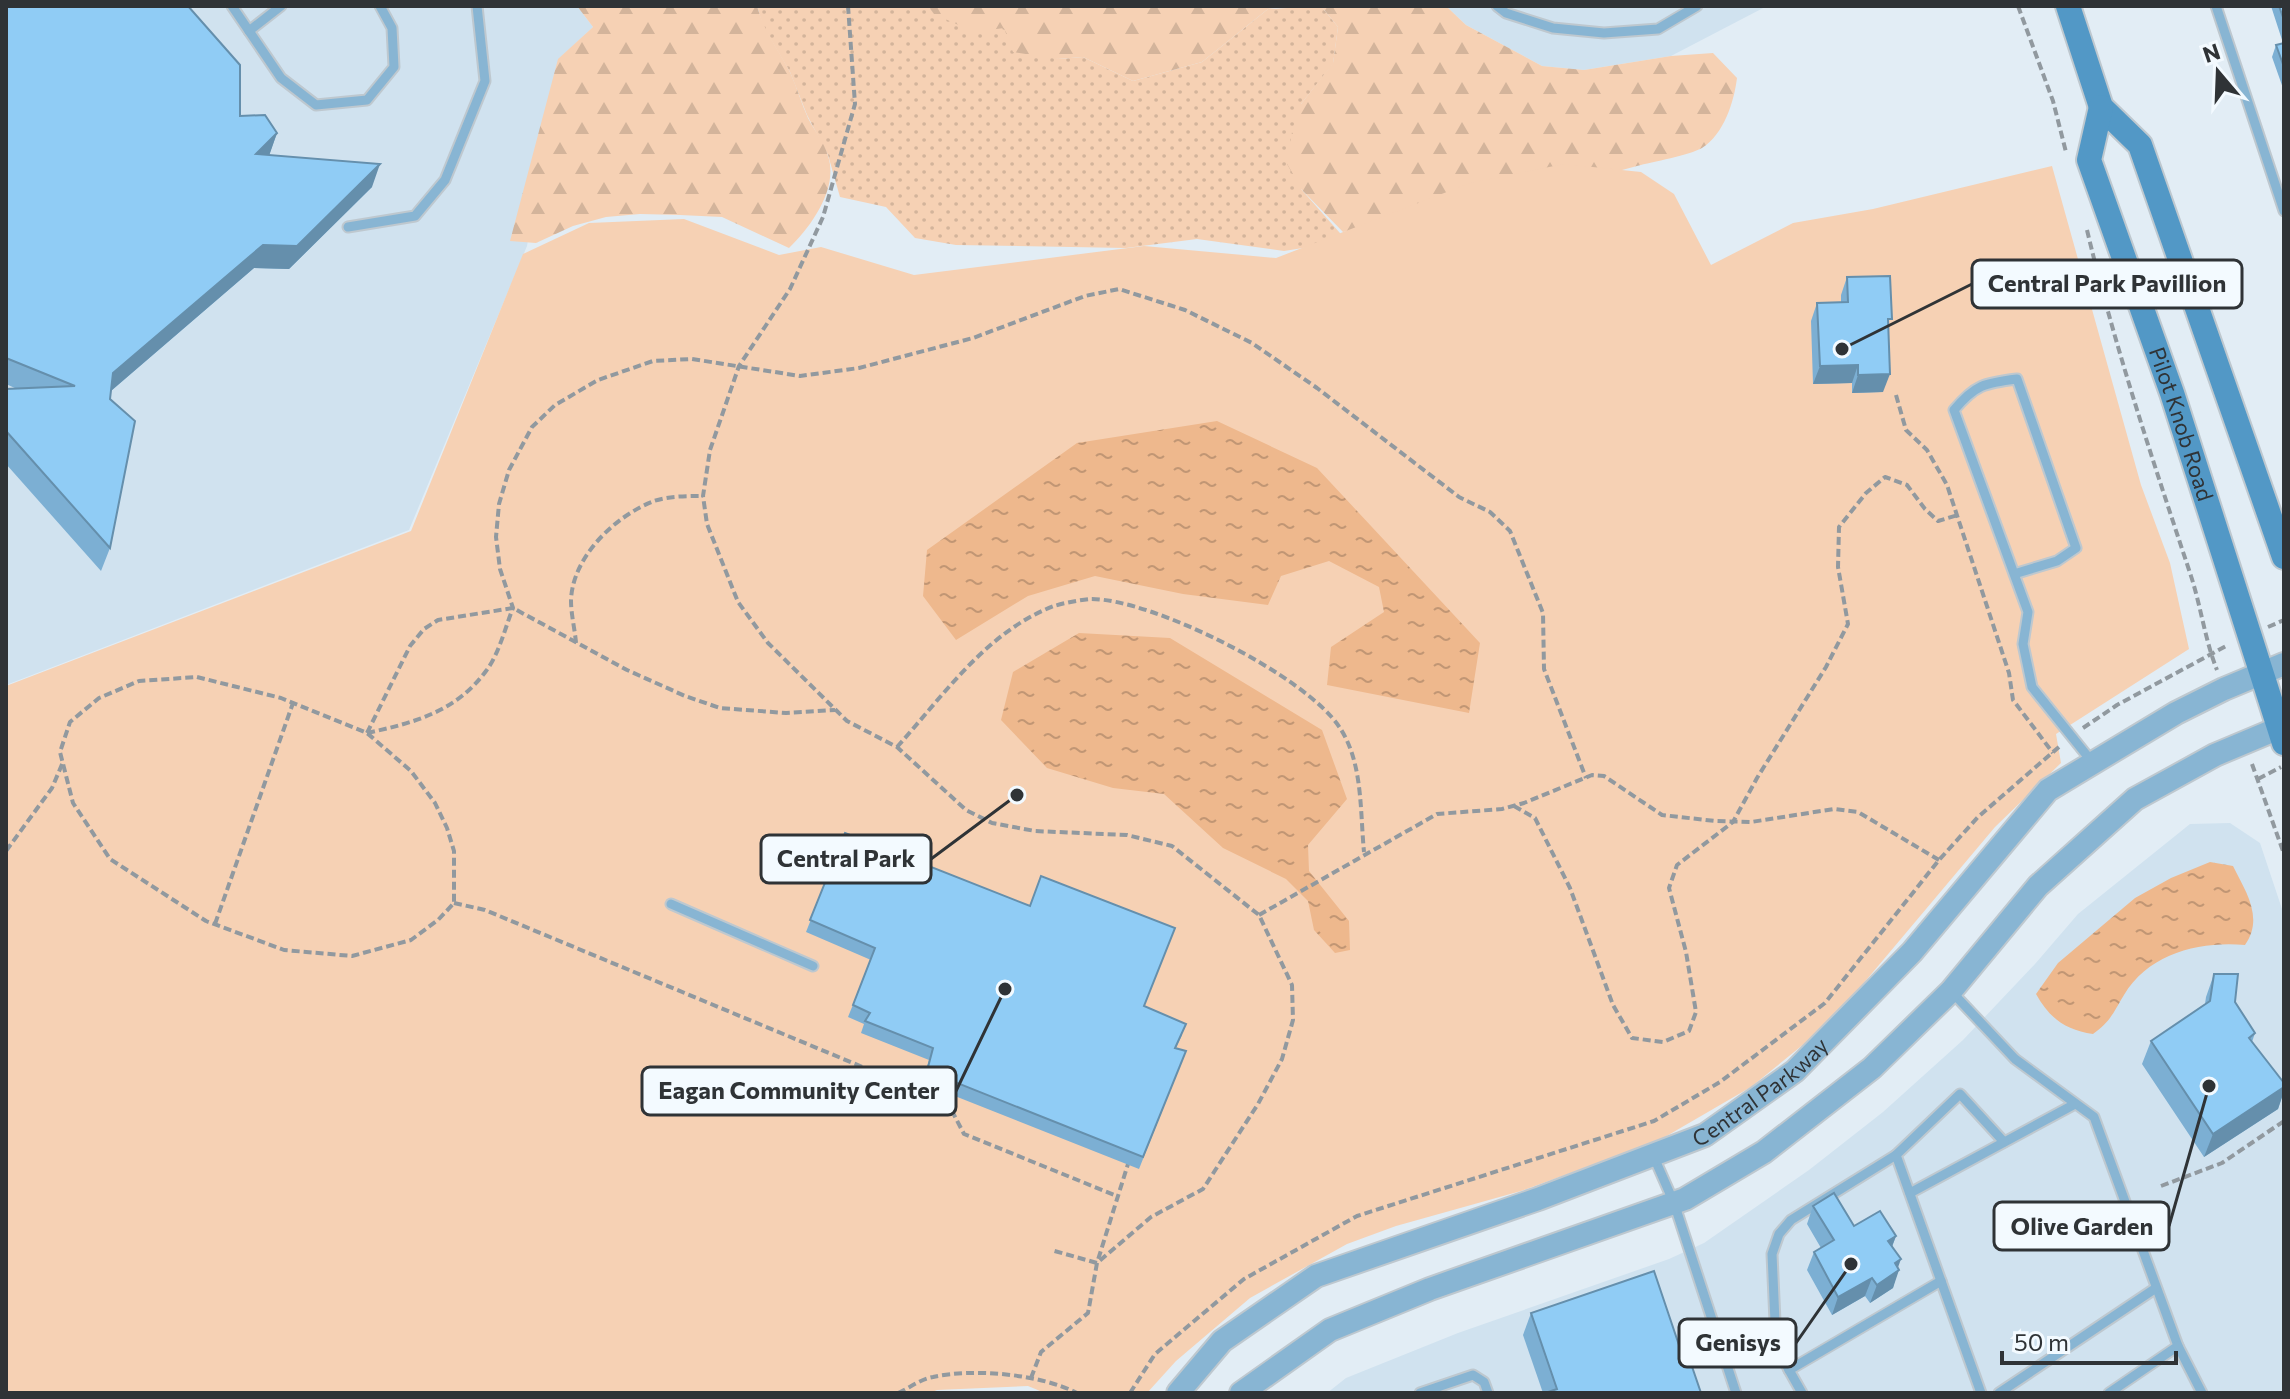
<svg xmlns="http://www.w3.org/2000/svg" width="2290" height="1399" viewBox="0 0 2290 1399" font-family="Commissioner,sans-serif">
<defs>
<pattern id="grass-dots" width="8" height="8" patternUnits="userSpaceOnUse" patternTransform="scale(2)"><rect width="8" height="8" fill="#f6d1b4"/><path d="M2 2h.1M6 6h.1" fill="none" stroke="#d3b49b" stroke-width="1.8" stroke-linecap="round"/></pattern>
<pattern id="forest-firs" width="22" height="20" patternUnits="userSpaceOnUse" patternTransform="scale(2)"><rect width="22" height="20" fill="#f6d1b4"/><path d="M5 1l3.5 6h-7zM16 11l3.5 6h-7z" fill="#d3b49b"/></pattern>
<pattern id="water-ripples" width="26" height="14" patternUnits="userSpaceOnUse" patternTransform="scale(2)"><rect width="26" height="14" fill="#eeb88d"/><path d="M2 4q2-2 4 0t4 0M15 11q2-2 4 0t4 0" fill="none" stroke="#c19674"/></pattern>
</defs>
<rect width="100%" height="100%" fill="#e2edf5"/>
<!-- built -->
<g fill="#d0e2ef">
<polygon points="6,6 577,6 593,27 559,59 527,246 409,530 6,685"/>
<polygon points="1446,6 1767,6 1671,56 1584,70 1542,66 1466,25"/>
<polygon points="2230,823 2260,843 2284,915 2284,1393 1327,1393 1346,1378 1458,1333 1669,1259 1704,1243 1809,1170 1883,1112 1963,1040 2035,964 2078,914 2190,824"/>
</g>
<!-- grass -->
<polygon fill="url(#grass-dots)" points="757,6 928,6 935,14 1004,28 1058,59 1083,57 1133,81 1202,62 1268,9 1321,6 1338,27 1333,64 1301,104 1301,189 1347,241 1284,251 1197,239 1126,248 956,245 915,238 886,207 840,197 828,155 807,115 790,72 763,26"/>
<!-- forest -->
<g fill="url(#forest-firs)">
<path d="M577,6H757C764,31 778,49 790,72C797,87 801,103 808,118C814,130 824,142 828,156C839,188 811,227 789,248L722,217L680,215L640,214L606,217L573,226L536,243L510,241L558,59L593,27Z"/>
<polygon points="928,6 1294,6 1268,9 1202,62 1133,81 1083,57 1058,59 1013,52 1004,28 974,32 934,14"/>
<path d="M1321,6H1446L1466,25L1542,66L1584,70L1671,56L1713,53L1737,78C1734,102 1724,134 1702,148C1690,155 1652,162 1637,166C1541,192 1441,217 1343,232L1301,189L1287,164L1292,132L1301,104L1333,63L1338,27Z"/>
</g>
<!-- green -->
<polygon fill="#f6d1b4" points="1564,164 1641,172 1674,194 1711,265 1793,223 1873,209 2052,166 2141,485 2170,563 2189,649 2056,734 2061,763 1995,827 1831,1022 1751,1087 1658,1141 1521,1191 1396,1226 1347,1244 1250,1298 1176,1361 1147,1393 1045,1393 1028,1386 937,1390 930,1393 6,1393 6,686 411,531 523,254 589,223 684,219 779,255 821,247 914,275 1144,246 1276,258 1470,183"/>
<!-- water -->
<g fill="url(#water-ripples)">
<polygon points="1217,421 1317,468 1480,643 1469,713 1327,685 1331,647 1384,612 1379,587 1329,561 1281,576 1268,605 1183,594 1095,576 1028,596 956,640 923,596 927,550 1077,443"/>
<polygon points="1079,633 1170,638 1322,730 1347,799 1308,845 1309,871 1349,921 1350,950 1335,953 1314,930 1308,901 1286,879 1223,848 1164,794 1113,788 1047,768 1001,720 1013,672"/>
<path d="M2210,862L2233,866C2246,892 2264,918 2245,945C2200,941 2149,953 2124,995C2113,1013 2111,1021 2093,1034C2066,1030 2050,1019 2036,994L2058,963L2135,898L2171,878Z"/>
</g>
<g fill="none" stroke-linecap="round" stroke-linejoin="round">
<!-- service casing -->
<g stroke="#bec8cf" stroke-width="13">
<g id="service">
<polyline points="232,6 281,78 316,105 367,100 394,67 392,28 380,6"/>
<polyline points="1497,6 1506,13 1553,28 1604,33 1658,29 1697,6"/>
<polyline points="2216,6 2284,211"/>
<polyline points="249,31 281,6"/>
<polyline points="348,227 415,216 445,180 485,81 477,6"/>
<path d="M2014,574L2057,561L2076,548L2017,379C1984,383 1975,385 1954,410L2028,612L2023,644L2032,687L2093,763"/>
<polyline points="671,904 813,966"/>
<polyline points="1951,991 2015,1059 2094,1117 2178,1346 2109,1393"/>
<polyline points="1653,1155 1674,1203 1736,1393"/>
<polyline points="1910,1193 2075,1104"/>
<polyline points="2178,1346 2202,1393"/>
<polyline points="1789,1370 1776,1344 1772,1254 1779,1234 1791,1220 1896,1155"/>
<polyline points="1420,1393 1473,1375 1484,1382 1488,1393"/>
<polyline points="1802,1393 1789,1370 1941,1281"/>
<polyline points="1981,1393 1896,1155 1960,1094 2004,1142"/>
<polyline points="1999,1393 2156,1288"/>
</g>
</g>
<!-- tertiary casing -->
<g stroke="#bec8cf" stroke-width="26">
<g id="tertiary">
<path id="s1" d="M1178,1393L1222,1341L1316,1276L1538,1199L1705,1135L1795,1071L1912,952L2048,790L2176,713L2224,689L2284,664"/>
<polyline points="1241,1393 1330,1330 1430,1289 1685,1199 1764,1152 1872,1068 1951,991 2038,886 2135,799 2215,755 2284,726"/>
</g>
</g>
<!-- secondary casing -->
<g stroke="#bec8cf" stroke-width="28">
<g id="secondary">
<polyline points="2068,6 2101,107 2140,145 2284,557"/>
<path id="s2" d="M2101,107L2089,160L2172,393L2284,743"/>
</g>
</g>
<!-- path -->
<g stroke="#91999f" stroke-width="4" stroke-dasharray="8 4" stroke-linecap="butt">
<polyline points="848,6 855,104 823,217 790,289 739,366 710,450 703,496 707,524 738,602 768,643 847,721 897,747 966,810 992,823 1035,831 1127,835 1172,846 1259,915 1292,985 1293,1020 1282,1059 1258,1104 1203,1189 1151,1217 1097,1263 1051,1250"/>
<polyline points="2018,6 2053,101 2066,152"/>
<path d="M2087,230C2115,348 2153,461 2191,576C2201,607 2205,640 2217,670"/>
<polyline points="1896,395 1906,430 1927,450 1947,485 2009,673 2013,700 2053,753"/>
<polyline points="2268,627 2284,620"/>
<path d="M576,643C575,630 571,614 571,601C572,557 615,516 654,501C669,496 687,496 703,496"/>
<polygon points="197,677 281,698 367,733 411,771 435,803 447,828 454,851 454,903 438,920 411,940 352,956 284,950 206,921 110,859 73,803 60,752 70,722 99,698 139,681"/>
<polyline points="2083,728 2117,705 2228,645"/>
<path d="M367,733C413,723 456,712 486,671C499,654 505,628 513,608L500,569L496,537L499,504L509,470L532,427L555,405L598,380L653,361L692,359L800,376L859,368L973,338L1085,296L1119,289L1185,310L1252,343L1317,388L1459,497L1490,512L1510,531L1543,613L1544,669L1586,778"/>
<polyline points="367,733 410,646 424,629 438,620 513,608 627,670 685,696 720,708 786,713 835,710"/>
<path d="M897,747C943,696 987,631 1054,606C1064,603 1079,600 1090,599C1151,598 1307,676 1340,728C1363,763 1360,811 1364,852"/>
<polyline points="2252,764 2284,854"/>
<polyline points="2258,779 2281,767"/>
<polyline points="1514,806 1535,818 1570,888 1613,1005 1632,1038 1663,1042 1689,1031 1696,1012 1686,952 1669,888 1677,865 1733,822 1757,778 1826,667 1848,624 1838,567 1839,527 1866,493 1885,477 1907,485 1925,509 1938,521 1958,515"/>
<polyline points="6,851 52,788 63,762"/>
<polyline points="454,903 485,910 889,1078 951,1109 964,1134 1117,1196"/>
<polyline points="1259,915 1437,814 1502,809 1524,803 1592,775 1604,776 1662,815 1715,821 1751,822 1834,809 1858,812 1939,860"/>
<polyline points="215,924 293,703"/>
<polyline points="2161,1186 2222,1163 2284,1121"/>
<polyline points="1031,1378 1041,1352 1088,1313 1097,1263 1128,1164"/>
<path d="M898,1393C909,1388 921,1379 933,1377C974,1368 1040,1374 1077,1393"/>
<polyline points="1130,1393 1155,1354 1244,1279 1357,1216 1654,1121 1720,1082 1825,1003 1939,860 1978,817 2060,746"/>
</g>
<!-- service -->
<use href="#service" stroke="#88b5d3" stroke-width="9"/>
<!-- tertiary -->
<use href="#tertiary" stroke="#88b5d3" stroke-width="22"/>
<!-- secondary -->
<use href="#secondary" stroke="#5298c6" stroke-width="24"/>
</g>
<!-- wall -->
<g fill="#7cafd3">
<polygon points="6,6 277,133 269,155 372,187 289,269 254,268 111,391 110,399 110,548 101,571 6,464 6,389 17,389 6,384"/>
<polygon points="2271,6 2284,6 2284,91 2272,57 2276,45 2283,43"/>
<polygon points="1847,277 1888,329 1883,392 1852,393 1852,383 1813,384 1811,321 1817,303 1841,303 1841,295"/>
<polygon points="845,833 1144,1006 1182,1035 1176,1048 1186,1051 1139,1169 922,1083 929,1060 861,1033 864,1024 848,1017 871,960 806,932"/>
<polygon points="2214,974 2235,1002 2255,1033 2252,1042 2284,1083 2284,1091 2278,1109 2204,1157 2142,1064 2151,1041 2205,1004 2206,997"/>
<polygon points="1813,1206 1854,1226 1896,1236 1892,1247 1898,1267 1893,1288 1870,1303 1865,1296 1832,1315 1807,1270 1814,1252 1821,1248 1807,1224"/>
<polygon points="1531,1313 1681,1351 1701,1393 1543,1393 1523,1335"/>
</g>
<!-- shaded-wall -->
<g fill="#658fac">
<polygon points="277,133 269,156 256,154"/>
<polygon points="380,164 372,187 289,269 254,268 105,396 113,373 263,245"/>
<polygon points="1858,365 1852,383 1813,384 1820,366"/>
<polygon points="1890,374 1883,392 1852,393 1858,375"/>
<polygon points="2284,1087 2284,1091 2278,1109 2204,1157 2213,1134"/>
<polygon points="1896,1236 1889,1254 1888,1241"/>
<polygon points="1901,1259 1896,1273 1899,1270 1893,1288 1870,1303 1877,1285 1895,1263"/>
<polygon points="1872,1278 1865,1296 1832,1315 1838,1297"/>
</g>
<!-- building -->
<g fill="#90ccf5" stroke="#658fac" stroke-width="2">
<polygon points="6,6 188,6 240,65 240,116 265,115 277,133 256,154 380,164 297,246 263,245 113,373 110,399 135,421 110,548 6,431 6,389 75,386 6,358"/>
<polygon points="2279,6 2284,6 2284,20"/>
<polygon points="2284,43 2284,67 2276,45"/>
<polygon points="1890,276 1892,319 1888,319 1890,374 1858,375 1858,365 1820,366 1817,303 1848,302 1847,277"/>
<polygon points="845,833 1030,906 1041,876 1175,928 1144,1006 1186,1024 1175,1048 1186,1051 1143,1157 927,1071 933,1048 865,1021 870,1013 853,1005 875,948 810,920"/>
<polygon points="2214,974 2238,974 2235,1002 2255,1033 2249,1038 2284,1083 2284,1087 2213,1134 2151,1041 2210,1001"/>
<polygon points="1834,1193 1854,1226 1880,1211 1896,1236 1888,1241 1901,1259 1895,1263 1899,1270 1877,1285 1872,1278 1838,1297 1814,1252 1834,1240 1813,1206"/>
<polygon points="1654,1271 1681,1351 1686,1349 1701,1393 1545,1393 1557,1389 1531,1313"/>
</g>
<g text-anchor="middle" stroke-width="7" stroke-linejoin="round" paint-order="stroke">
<!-- street labels -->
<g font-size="22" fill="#2f3336" stroke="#f3faff">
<text dy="8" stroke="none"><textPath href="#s2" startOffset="334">Pilot Knob Road</textPath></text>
<text dy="8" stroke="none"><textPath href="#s1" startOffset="666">Central Parkway</textPath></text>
</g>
</g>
<!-- callouts -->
<path fill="none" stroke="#2f3336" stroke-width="3" d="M1842 349L1972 284M1017 795L931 859M1005 989L956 1091M2209 1086L2169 1226M1851 1264L1796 1343"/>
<g fill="#2f3336" stroke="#f3faff" stroke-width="3">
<circle cx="1842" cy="349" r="8"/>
<circle cx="1017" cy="795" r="8"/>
<circle cx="1005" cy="989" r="8"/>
<circle cx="2209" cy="1086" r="8"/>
<circle cx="1851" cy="1264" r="8"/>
</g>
<g fill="#f3faff" stroke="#2f3336" stroke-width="3">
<rect x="1972" y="260" width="270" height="48" rx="8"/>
<rect x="761" y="835" width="170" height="48" rx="8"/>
<rect x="642" y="1067" width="314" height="48" rx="8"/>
<rect x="1994" y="1202" width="175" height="48" rx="8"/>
<rect x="1679" y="1319" width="117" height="48" rx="8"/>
</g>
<g font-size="24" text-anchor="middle" font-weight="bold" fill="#2f3336">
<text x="2107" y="292">Central Park Pavillion</text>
<text x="846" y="867">Central Park</text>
<text x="799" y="1099">Eagan Community Center</text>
<text x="2082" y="1235">Olive Garden</text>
<text x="1738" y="1351">Genisys</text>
</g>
<!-- border -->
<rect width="2290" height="1399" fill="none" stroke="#2f3336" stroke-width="16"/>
<!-- north arrow -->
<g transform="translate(2218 72) rotate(341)" stroke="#f3faff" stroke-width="6" paint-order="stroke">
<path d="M0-6L14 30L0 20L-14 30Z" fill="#2f3336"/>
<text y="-12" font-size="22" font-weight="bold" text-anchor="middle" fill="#2f3336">N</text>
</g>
<!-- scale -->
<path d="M2002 1351v12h174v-12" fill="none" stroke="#2f3336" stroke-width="4"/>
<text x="2014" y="1351" font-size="24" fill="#2f3336" stroke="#f3faff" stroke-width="6" paint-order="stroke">50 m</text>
</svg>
